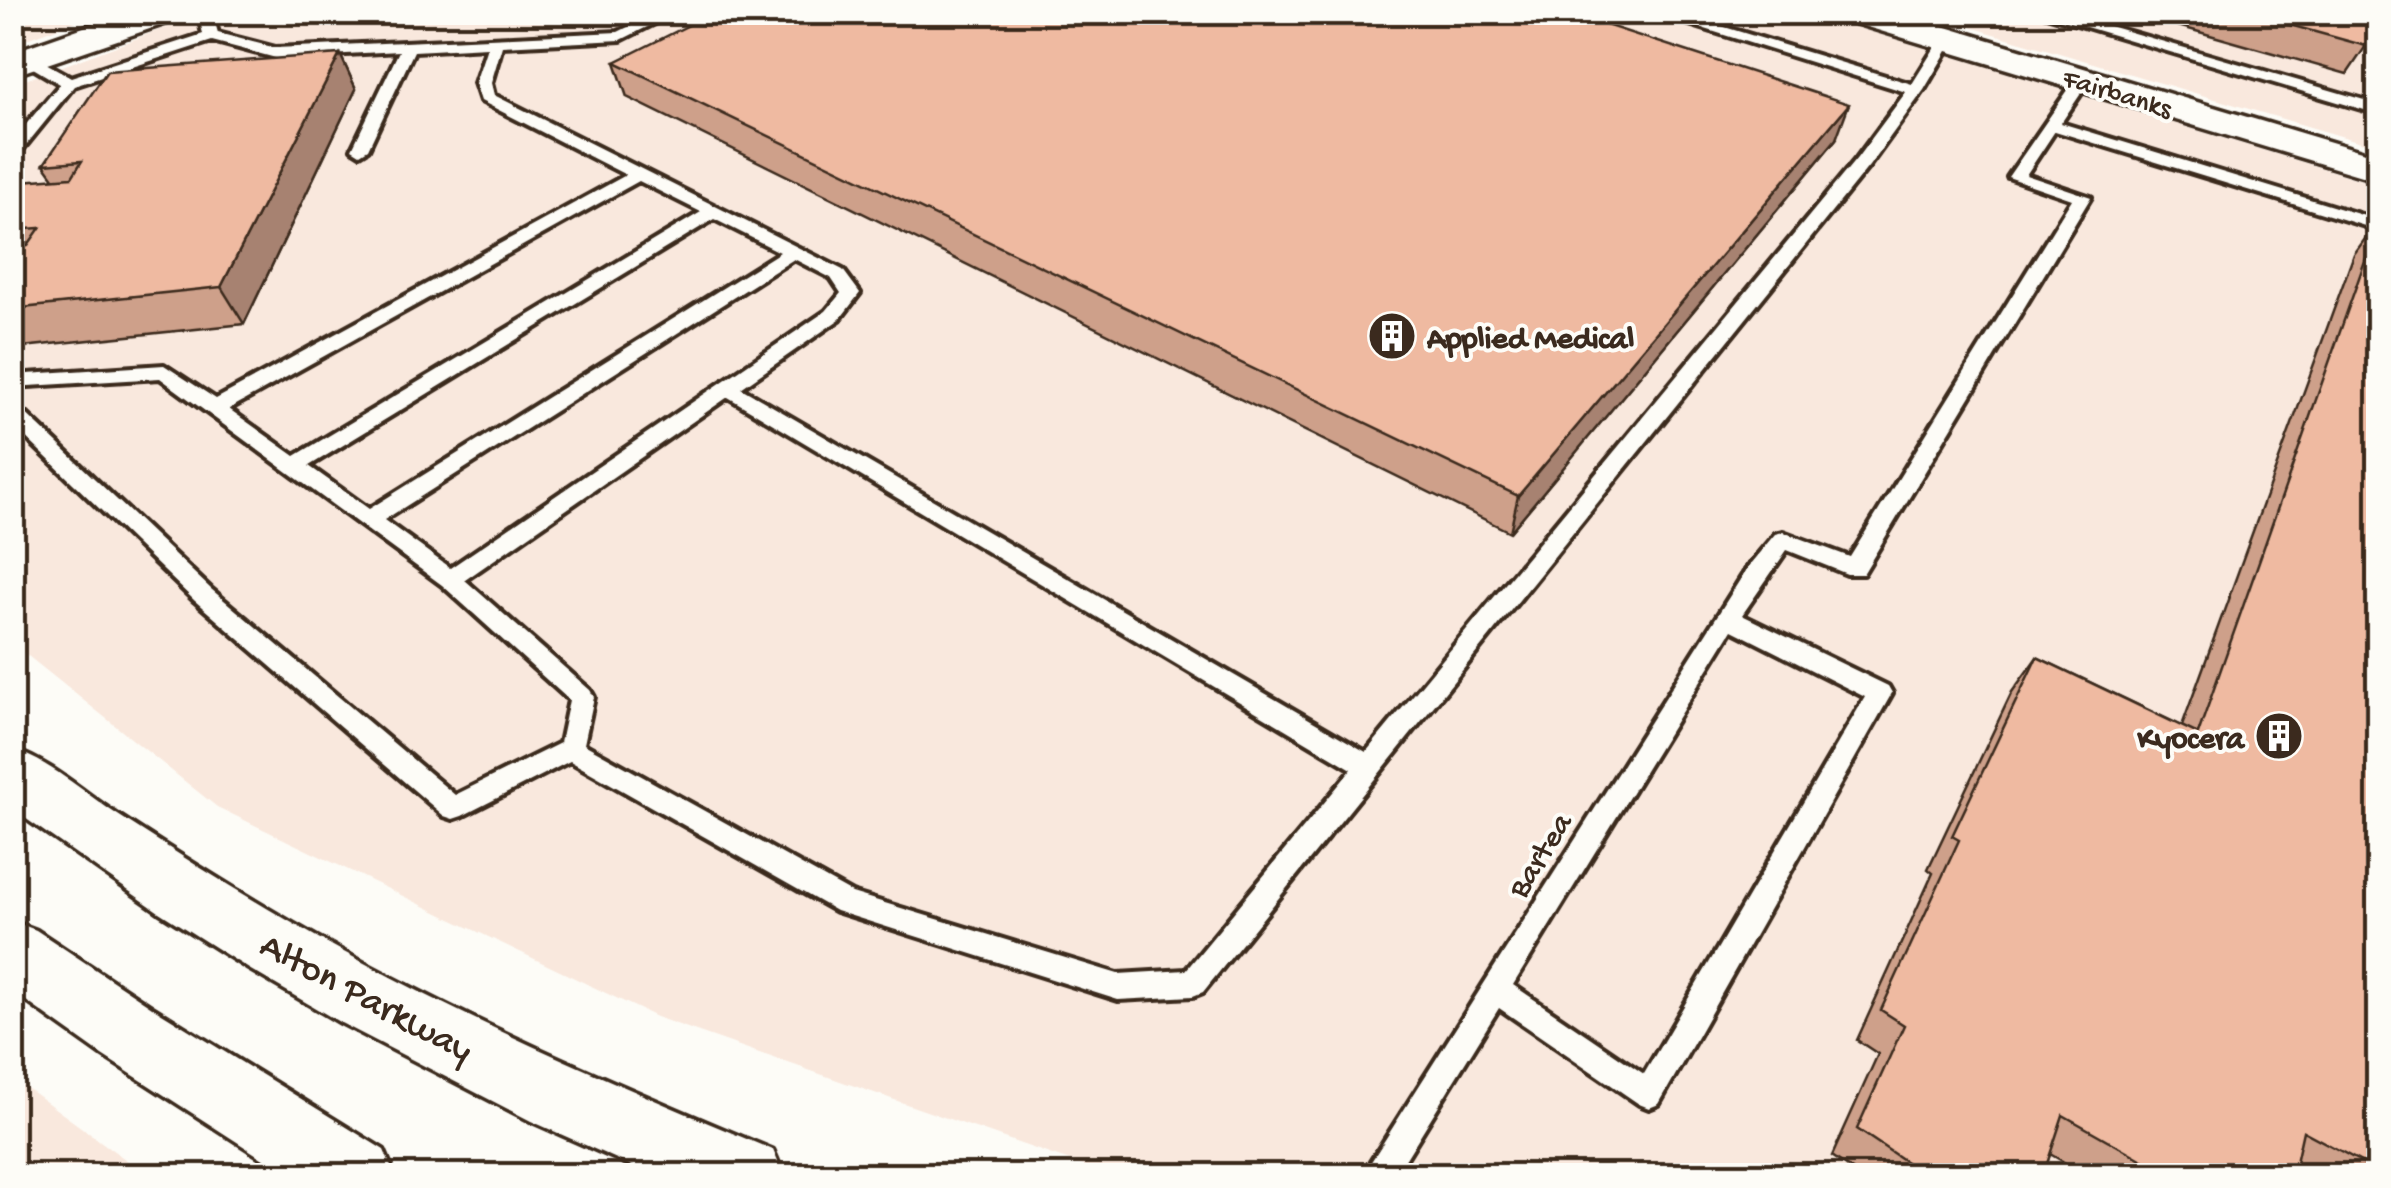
<svg xmlns="http://www.w3.org/2000/svg" width="2391" height="1188" viewBox="0 0 2391 1188" font-family="'Gochi Hand',sans-serif">
<rect width="100%" height="100%" fill="#fdfcf7"/>
<filter id="ink" filterUnits="userSpaceOnUse"><feTurbulence type="fractalNoise" baseFrequency=".01" numOctaves="2"/><feDisplacementMap in="SourceGraphic" scale="20" xChannelSelector="R" yChannelSelector="G"/><feConvolveMatrix kernelMatrix="1 2 1 2 8 2 1 2 1" color-interpolation-filters="sRGB"/></filter>
<g filter="url(#ink)">
<!-- built -->
<g fill="#f9e8dd">
<polygon points="207,12 1806,12 2378,185 2378,1175 1110,1175 656,1017 217,807 13,644 12,85"/>
<polygon points="13,13 97,13 13,44"/>
<polygon points="1923,13 2378,13 2378,147"/>
<polygon points="13,1078 147,1175 13,1175"/>
</g>
<g fill="none" stroke-linecap="round" stroke-linejoin="round">
<!-- service casing -->
<g stroke="#3b2a1e" stroke-width="8">
<g id="service">
<path d="M198,12H212L218,33L276,48L618,32L658,12H677L621,40L502,46L491,83L494,95L843,270L860,293L840,319L741,388L1366,752L1857,158L1906,92L1651,12H1675L1912,84L1942,36L1954,39L1924,90L1869,166L1203,992L1193,996L1118,1000L836,911L570,761L462,816L453,819L444,816L195,601L12,424V405L19,407L211,589L455,795L560,743L569,700L442,585L160,378L12,387V375L164,365L216,399L626,175L481,101L475,83L487,47L414,51L368,149L360,154L352,149L399,51L276,58L212,41L74,86L18,155L12,157V141L60,84L23,62V56H33L71,77L203,34ZM639,181L701,212L295,456L229,409ZM714,219L780,252L369,509L309,466ZM794,259L831,278L841,293L826,311L450,568L384,520ZM728,397L1352,769L1186,970L1118,974L852,893L584,744L594,697L590,690L465,580Z"/>
<polygon points="2036,12 2061,12 2378,104 2378,114"/>
<path d="M2082,75L2090,80L2061,123L2378,220V230L2055,131L2026,175L2091,197L1863,574H1847L1787,550L1742,615L1888,686L1892,693L1659,1104L1649,1108L1639,1104L1499,1008L1395,1176H1362L1750,564L1775,534L1783,532L1850,557L2072,199L2008,177L2077,77ZM1732,630L1865,697L1644,1074L1513,985Z"/>
</g>
</g>
<!-- tertiary casing -->
<g stroke="#3b2a1e" stroke-width="7">
<g id="tertiary">
<polygon points="127,12 180,12 176,20 12,76 12,52"/>
<polygon points="1840,12 1896,12 2378,156 2378,181 1844,20"/>
</g>
</g>
<!-- primary casing -->
<g stroke="#3b2a1e" stroke-width="7">
<g id="primary">
<path d="M12,749C53,763 85,794 121,817C178,854 235,890 294,924C448,1013 610,1082 773,1150L784,1176H655L531,1121L341,1023L249,969L159,912L12,809Z"/>
<polygon points="12,921 36,930 152,1007 384,1150 395,1176 290,1176 102,1055 12,991"/>
</g>
</g>
<!-- service -->
<use href="#service" fill="#fdfcf7" fill-rule="evenodd"/>
<!-- tertiary -->
<use href="#tertiary" fill="#fdfcf7" fill-rule="evenodd"/>
<!-- primary -->
<use href="#primary" fill="#fdfcf7" fill-rule="evenodd"/>
</g>
<!-- wall -->
<g fill="#cea08a" stroke="#3b2a1e" stroke-width="2.5">
<polygon points="2129,12 2378,12 2366,46 2347,74"/>
<polygon points="340,54 356,89 244,324 12,348 12,193 54,178 44,164"/>
<polygon points="615,62 1836,139 1510,532 627,97"/>
<polygon points="2378,221 2378,1176 2088,1176 2050,1154 2043,1176 1861,1176 1832,1156 1878,1054 1857,1040 1933,873 1928,869 2012,692 2037,657 2182,726 2354,254"/>
</g>
<!-- shaded-wall -->
<g fill="#a78271" stroke="#3b2a1e" stroke-width="2.5">
<polygon points="340,54 356,89 244,324 221,287"/>
<polygon points="1849,104 1836,139 1510,532 1518,496"/>
</g>
<!-- building -->
<g fill="#efbaa1" stroke="#3b2a1e" stroke-width="2.5">
<polygon points="715,12 1566,12 1849,104 1518,496 615,62"/>
<polygon points="2243,12 2378,12 2378,17 2366,46"/>
<polygon points="340,54 221,287 12,309 12,246 28,245 40,228 12,230 12,193 21,181 72,177 82,161 44,164 107,71"/>
<polygon points="2378,224 2378,1171 2303,1131 2293,1176 2171,1176 2063,1115 2043,1176 1927,1176 1857,1129 1904,1025 1881,1010 1959,840 1952,836 2037,657 2198,734"/>
</g>
</g>
<!-- icons -->
<defs>
<g id="building-disc" transform="scale(2.5)"><circle r="9.5" fill="#3b2a1e" stroke="#fdfcf7"/><path d="M-4-6H4V6H1V3H-1V6H-4ZM-2.5-4.3h1.7v1.8h-1.7ZM.8-4.3h1.7v1.8H.8ZM-2.5-1h1.7V.8h-1.7ZM.8-1h1.7V.8H.8Z" fill="#fff"/></g>
</defs>
<g fill-rule="evenodd">
<use href="#building-disc" x="1392" y="336"/>
<use href="#building-disc" x="2279" y="736"/>
</g>
<g text-anchor="middle" stroke-width="8" stroke-linejoin="round" paint-order="stroke">
<!-- far-street labels -->
<g font-size="28" fill="#3b2a1e" stroke="#fdfcf7">
<text transform="translate(2118 91) rotate(17)" y="10">Fairbanks</text>
</g>
<!-- poi labels -->
<g font-size="32" font-weight="bold" fill="#3b2a1e" stroke="#fdfcf7" text-anchor="start">
<text x="1427" y="347">Applied Medical</text>
<text x="2244" y="747" text-anchor="end">Kyocera</text>
</g>
<!-- street labels -->
<g font-size="32" fill="#3b2a1e" stroke="#fdfcf7">
<text transform="translate(1538 854) rotate(-58)" y="11">Bartea</text>
</g>
<!-- near-street labels -->
<g font-size="38" fill="#3b2a1e" stroke="#fdfcf7">
<text transform="translate(368 995) rotate(28)" y="13">Alton Parkway</text>
</g>
</g>
<!-- margin -->
<rect width="2391" height="1188" fill="none" stroke="#fdfcf7" stroke-width="50"/>
<rect x="25" y="25" width="2341" height="1138" fill="none" stroke="#3b2a1e" stroke-width="4" filter="url(#ink)"/>
</svg>
